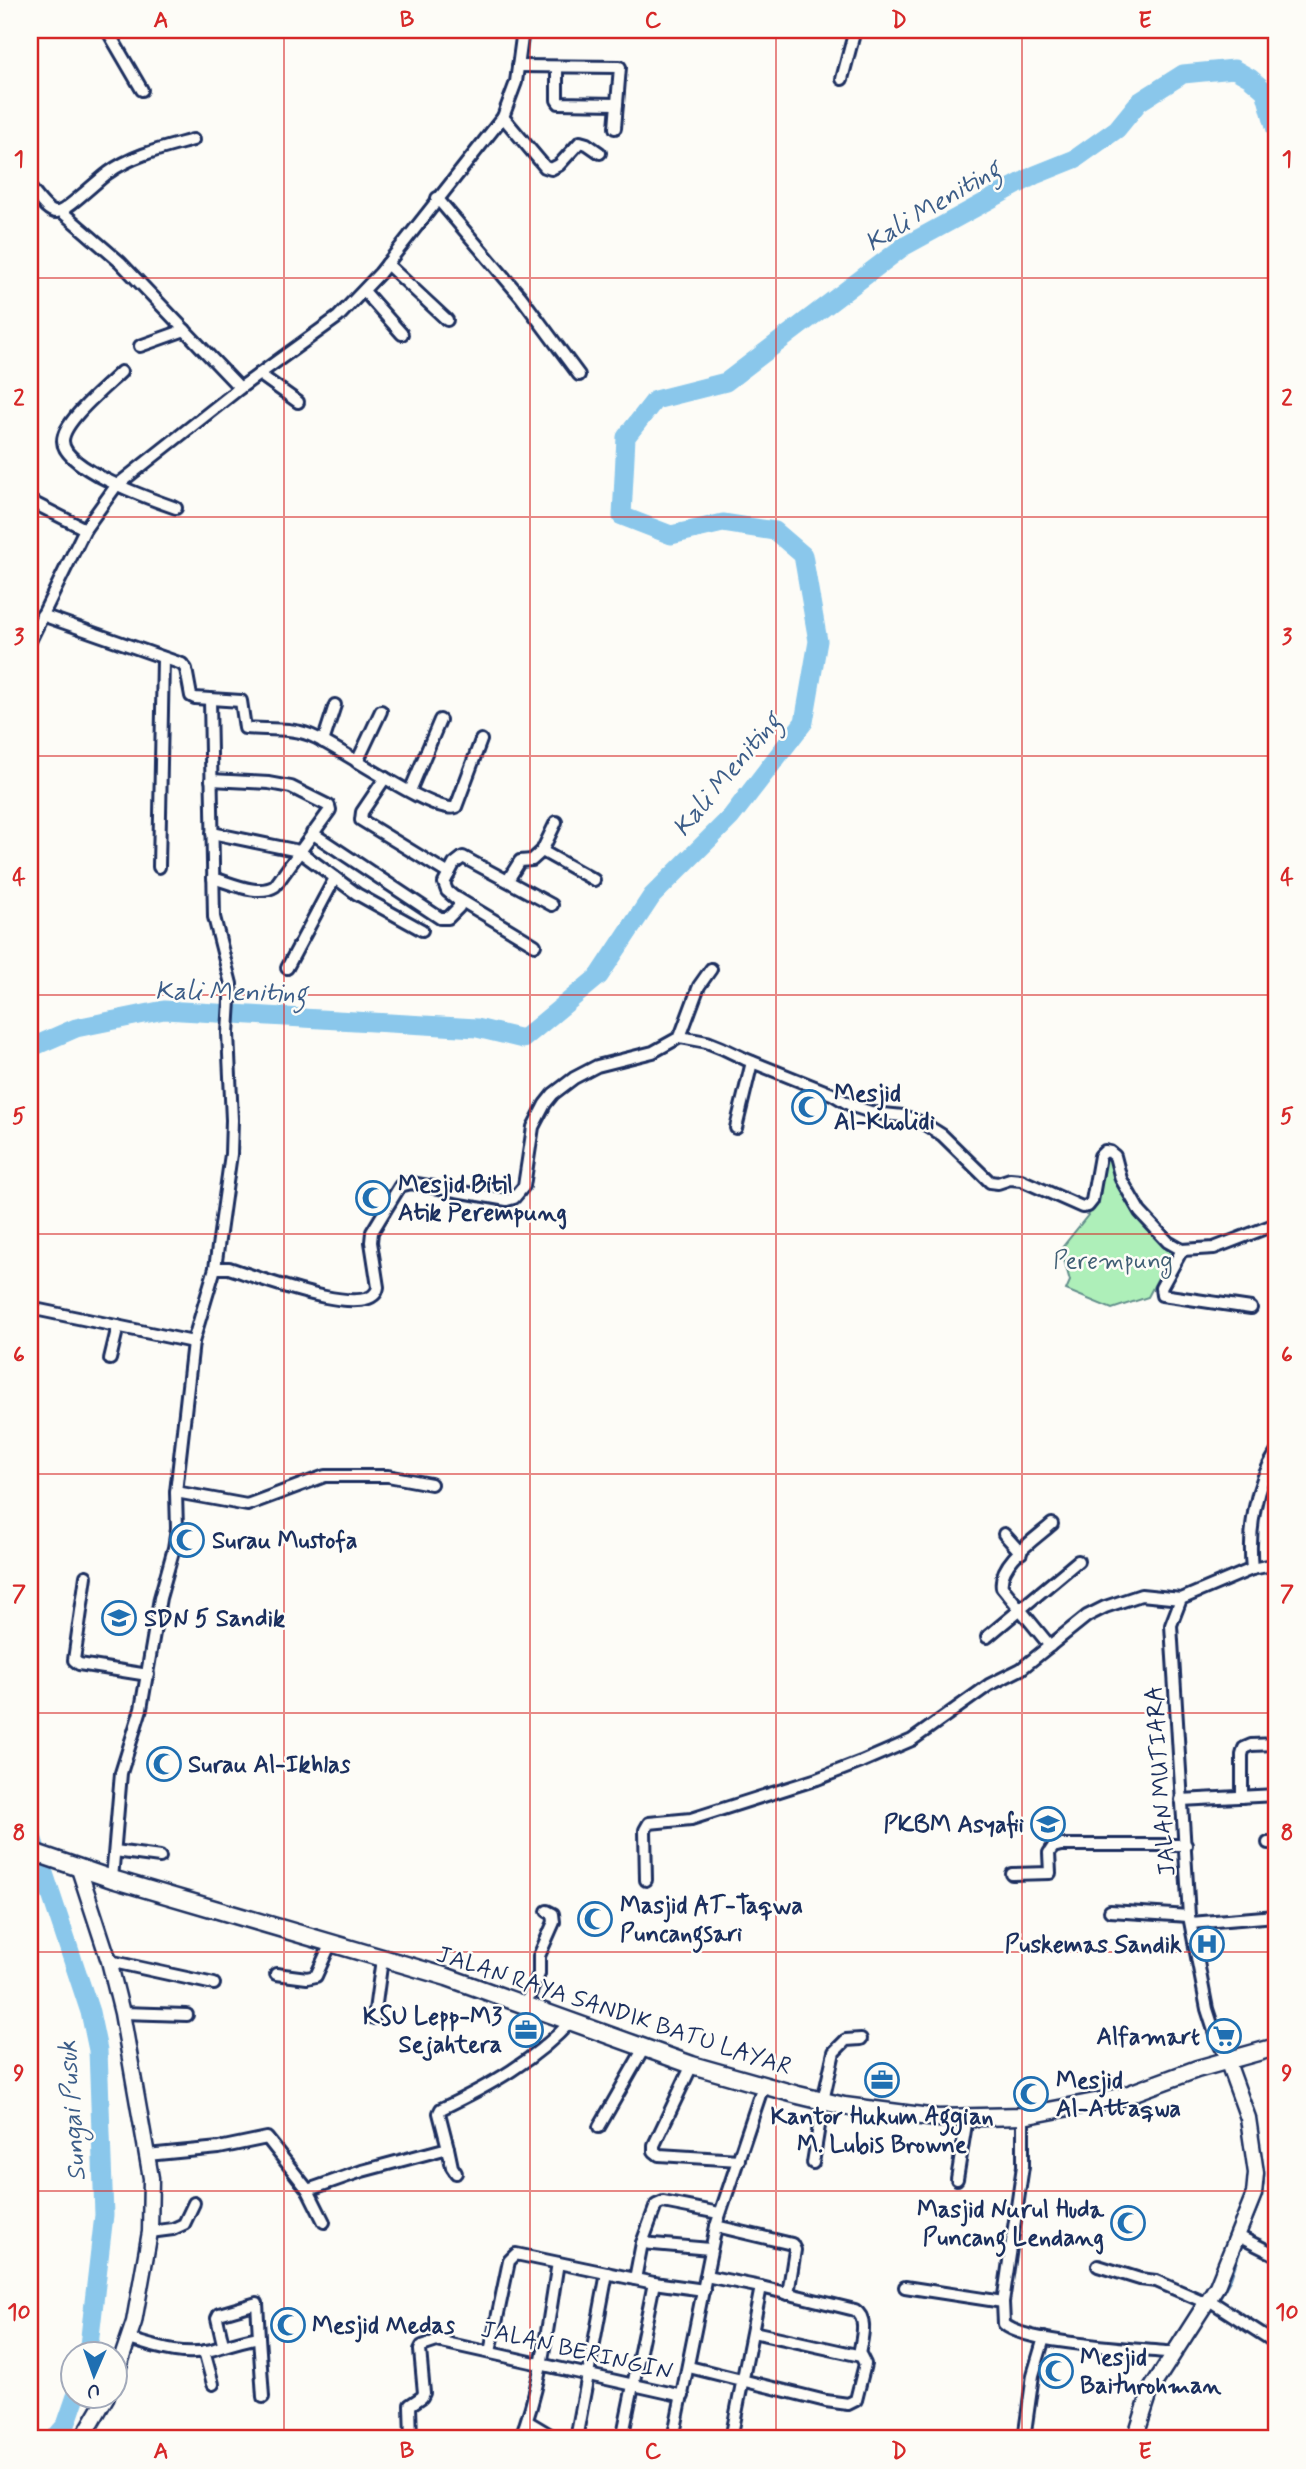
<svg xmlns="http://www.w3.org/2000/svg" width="1306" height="2469" viewBox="0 0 1306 2469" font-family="Mynerve,sans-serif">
<rect width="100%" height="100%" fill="#fdfcf7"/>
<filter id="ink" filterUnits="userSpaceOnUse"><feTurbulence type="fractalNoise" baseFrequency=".0143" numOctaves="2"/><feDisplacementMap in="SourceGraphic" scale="14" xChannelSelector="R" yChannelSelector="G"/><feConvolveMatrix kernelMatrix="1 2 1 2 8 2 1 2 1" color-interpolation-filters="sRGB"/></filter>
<g filter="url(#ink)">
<!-- green -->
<path fill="#aeefb9" stroke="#648f8c" stroke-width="2" d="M1105,1156L1109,1157C1123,1201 1133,1223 1172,1251L1148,1297L1112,1309L1066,1290L1070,1281L1061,1249L1096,1205Z"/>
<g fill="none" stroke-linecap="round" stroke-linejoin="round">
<!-- stream -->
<g stroke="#5e8ab3" stroke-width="3.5">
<path d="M1248,2228C1259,2205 1269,2181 1260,2156"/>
<polyline points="1218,2300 1230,2279 1242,2244"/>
<polyline points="1198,2328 1214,2305"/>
<polyline points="1153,2406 1160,2387"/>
</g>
<!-- river -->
<g stroke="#8ac7eb" stroke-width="19">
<polyline points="30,1048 76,1028 164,1010 477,1028 523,1039 599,976 652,896 731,817 804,722 818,641 803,555 775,531 723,523 671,535 622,516 626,437 655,400 726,382 903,247 1035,175 1075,159 1117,129 1139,102 1183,74 1234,69 1250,78 1265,91 1276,130"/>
<polyline points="30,1831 90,2012 98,2050 104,2215 88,2354"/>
<polyline points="54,2439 66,2425 76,2396"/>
</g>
<!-- minor casing -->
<g stroke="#1b2f5e" stroke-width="16">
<g id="minor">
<polyline points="107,30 142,90"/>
<polyline points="518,66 620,67 615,128"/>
<polyline points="557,67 557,100 559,103 617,104"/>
<polyline points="842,79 855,30"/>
<polyline points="503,117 545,167 551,169 559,165 580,142 587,144 600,153"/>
<path d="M30,188C36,194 47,213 57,212C65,212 98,180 108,173C132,155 164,148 193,140"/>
<polyline points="437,198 521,297 579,375"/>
<polyline points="61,211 120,262 240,388"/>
<polyline points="387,264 447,320"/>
<polyline points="364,291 402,334"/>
<polyline points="140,346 185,330"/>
<path d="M121,372C107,386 63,421 63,441C63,469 153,500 176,508"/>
<polyline points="259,374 298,402"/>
<polyline points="30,501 85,529"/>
<path d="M42,615L182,664L186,669L191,696L195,698L241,701L245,728C267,730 289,727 310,735C337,745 435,816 456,807L481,740"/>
<polyline points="30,641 85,529 116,486 240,388 338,317 380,273 503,117 516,82 523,30"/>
<polyline points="210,699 214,917 231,984 228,1033 232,1120 231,1154 215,1268"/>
<polyline points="323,742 335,705"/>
<polyline points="357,762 381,711"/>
<polyline points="385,778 362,812 361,820 449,874"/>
<path d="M211,780L269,783L291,787L329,806L330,810L275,886C258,897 231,883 213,878"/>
<polyline points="410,791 440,720"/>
<polyline points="212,833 299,851 357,894 422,930"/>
<polyline points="312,833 440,918 448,918 459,907 459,901 447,891 444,883 454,864 463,857 552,905"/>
<polyline points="542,851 594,880"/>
<polyline points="159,867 163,659"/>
<polyline points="508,880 520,861 532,860 542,851 556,822"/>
<polyline points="457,898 535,945"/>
<polyline points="287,968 335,878"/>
<polyline points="680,1037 699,986 711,969"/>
<polyline points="736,1128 752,1062"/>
<polyline points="1182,1250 1161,1288 1162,1295 1251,1308"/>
<polyline points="30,1308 193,1342"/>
<polyline points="110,1359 118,1326"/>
<polyline points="176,1492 247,1505 325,1476 388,1476 431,1484"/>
<polyline points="1004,1534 1021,1553"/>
<path d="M1252,1569C1248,1531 1255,1485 1276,1453"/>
<polyline points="86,1576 74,1660 79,1664 148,1675"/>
<polyline points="987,1637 1078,1561"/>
<path d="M1050,1646L1002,1587C998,1563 1035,1539 1052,1524"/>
<polyline points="1242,1797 1242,1755 1244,1748 1251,1745 1276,1744"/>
<polyline points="1181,1800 1276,1795"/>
<polyline points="1268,1843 1276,1843"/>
<polyline points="115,1851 160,1857"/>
<polyline points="1012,1874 1050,1873 1049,1853 1053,1847 1061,1845 1186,1845"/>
<path d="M112,1879L121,1773L141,1709L160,1598L174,1548L177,1529L176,1492L193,1342L215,1268H229C252,1275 373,1323 378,1287L371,1242L372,1232L400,1186L411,1183L507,1200L514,1198L524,1186L533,1127L545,1104L553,1094L574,1078L597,1066L653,1052L680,1037L707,1042L722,1048L745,1059L832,1094L852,1106L874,1113L903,1116L923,1123L942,1135L990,1182L998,1183L1010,1179L1021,1180L1082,1207L1088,1206L1092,1201L1100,1156L1105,1151L1110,1152L1115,1156L1121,1179L1140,1212L1168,1242L1182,1250L1214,1248L1276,1224"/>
<polyline points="646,1880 645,1830 649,1823 691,1819 817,1779 861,1762 912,1740 989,1685 1021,1669 1087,1616 1105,1607 1141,1595 1181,1599"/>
<polyline points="1110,1911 1189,1916"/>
<polyline points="1191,1923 1276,1916"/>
<polyline points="109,1961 214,1984"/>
<polyline points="276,1974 307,1978 316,1976 330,1945"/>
<polyline points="525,2005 539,1974 539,1956 554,1922 553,1914 547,1911"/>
<polyline points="122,2013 187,2015"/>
<polyline points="374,2018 382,1959"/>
<polyline points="1227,2060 1216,2037 1207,2009 1189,1916 1171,1625 1181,1599 1252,1569 1276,1564"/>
<polyline points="692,2065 654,2145 654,2151 659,2155 739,2160"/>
<path d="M1023,2116V2166L1003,2302L1004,2324C1025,2344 1140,2349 1174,2353"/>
<polyline points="599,2127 644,2048"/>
<polyline points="448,2148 452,2167 456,2173"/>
<path d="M147,2155L219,2148L267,2138L308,2190L362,2171L448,2148L439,2113L441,2109C489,2086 536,2060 572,2020"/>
<polyline points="813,2163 823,2101 834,2052 846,2040 861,2039"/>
<polyline points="957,2179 967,2118"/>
<polyline points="308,2190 324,2222"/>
<polyline points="716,2226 792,2244 795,2250 788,2294"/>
<polyline points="150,2232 173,2229 184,2224 194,2203"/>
<polyline points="1238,2236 1276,2255"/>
<polyline points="642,2243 710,2249"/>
<polyline points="1098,2266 1140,2279 1156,2281 1207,2303"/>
<path d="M706,2276L761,2287L855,2310C869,2319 861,2340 859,2355"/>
<polyline points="635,2279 642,2243 656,2205 663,2202 719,2213"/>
<polyline points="905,2287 1003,2302"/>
<polyline points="1209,2300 1276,2343"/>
<path d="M129,2339C156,2347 183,2357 211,2350C227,2345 242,2340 259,2337L263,2397"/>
<polyline points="223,2344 217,2318 219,2314 257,2303 259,2337"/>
<polyline points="204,2351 213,2384"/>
<polyline points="490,2352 509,2261 516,2254 654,2283 704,2290"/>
<polyline points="689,2367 826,2401 848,2404 856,2400 865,2364 861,2356 753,2332"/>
<polyline points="527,2421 557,2439"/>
<polyline points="30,2436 33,2439"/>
<polyline points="411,2439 410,2405 422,2397 424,2393 420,2350 422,2346 437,2341 683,2396"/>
<path d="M520,2439C542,2384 548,2321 558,2263"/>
<polyline points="576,2439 607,2273"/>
<polyline points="622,2439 654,2283"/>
<polyline points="673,2439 716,2226 763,2086"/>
<polyline points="731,2439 761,2287"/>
<polyline points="1024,2439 1033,2375 1044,2338"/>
</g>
</g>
<!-- tertiary casing -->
<g stroke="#1b2f5e" stroke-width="19">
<g id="tertiary">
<polyline points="79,1869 109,1961 122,2013 151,2178 150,2232 134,2322 116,2375"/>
<polyline points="82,2439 107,2396"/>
<polyline points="1135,2439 1151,2389 1217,2286 1254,2194 1256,2173 1248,2118 1227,2060"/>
</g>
</g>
<!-- secondary casing -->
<g stroke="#1b2f5e" stroke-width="21">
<polyline id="secondary" points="30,1851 112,1879 447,1977 692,2065 798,2095 844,2106 937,2118 1023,2116 1121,2097 1197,2069 1276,2047"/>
</g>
<!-- minor -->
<use href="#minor" stroke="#fdfcf7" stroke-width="10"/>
<!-- tertiary -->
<use href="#tertiary" stroke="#fdfcf7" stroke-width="14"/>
<!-- secondary -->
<use href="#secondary" stroke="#fdfcf7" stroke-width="16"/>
</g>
</g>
<!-- grid -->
<path fill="none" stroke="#d62828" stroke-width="2" stroke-opacity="0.55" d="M284,30V2439M530,30V2439M776,30V2439M1022,30V2439M30,278H1276M30,517H1276M30,756H1276M30,995H1276M30,1234H1276M30,1474H1276M30,1713H1276M30,1952H1276M30,2191H1276"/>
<!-- icons -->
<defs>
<g id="mosque-ring" transform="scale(1.75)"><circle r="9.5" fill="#fdfcf7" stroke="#1f6fb2" stroke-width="1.5"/><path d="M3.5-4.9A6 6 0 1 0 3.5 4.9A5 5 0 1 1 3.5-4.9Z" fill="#1f6fb2"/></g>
<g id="school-ring" transform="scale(1.75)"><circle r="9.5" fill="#fdfcf7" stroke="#1f6fb2" stroke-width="1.5"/><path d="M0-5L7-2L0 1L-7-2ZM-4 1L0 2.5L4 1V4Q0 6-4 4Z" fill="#1f6fb2"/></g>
<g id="hospital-ring" transform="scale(1.75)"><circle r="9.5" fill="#fdfcf7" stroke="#1f6fb2" stroke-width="1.5"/><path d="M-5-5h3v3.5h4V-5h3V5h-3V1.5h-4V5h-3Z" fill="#1f6fb2"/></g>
<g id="office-ring" transform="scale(1.75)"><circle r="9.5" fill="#fdfcf7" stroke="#1f6fb2" stroke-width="1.5"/><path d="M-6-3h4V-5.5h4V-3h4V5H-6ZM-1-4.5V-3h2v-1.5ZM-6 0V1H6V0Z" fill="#1f6fb2"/></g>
<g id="supermarket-ring" transform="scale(1.75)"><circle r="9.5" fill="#fdfcf7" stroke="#1f6fb2" stroke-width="1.5"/><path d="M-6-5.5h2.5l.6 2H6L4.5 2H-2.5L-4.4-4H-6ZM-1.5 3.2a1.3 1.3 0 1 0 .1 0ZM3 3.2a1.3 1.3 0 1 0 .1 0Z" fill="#1f6fb2"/></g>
</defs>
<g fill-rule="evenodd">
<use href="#mosque-ring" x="809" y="1107"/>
<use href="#mosque-ring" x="373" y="1198"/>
<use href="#mosque-ring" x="187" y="1540"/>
<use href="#school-ring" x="119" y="1618"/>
<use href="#mosque-ring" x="164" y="1764"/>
<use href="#school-ring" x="1048" y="1824"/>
<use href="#mosque-ring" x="595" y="1919"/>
<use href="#hospital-ring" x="1207" y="1944"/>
<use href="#office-ring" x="526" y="2030"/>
<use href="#supermarket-ring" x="1224" y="2036"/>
<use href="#office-ring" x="882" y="2080"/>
<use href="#mosque-ring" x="1031" y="2094"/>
<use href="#mosque-ring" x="1128" y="2223"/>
<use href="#mosque-ring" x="288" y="2325"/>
<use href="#mosque-ring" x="1056" y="2371"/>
</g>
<g text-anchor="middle" stroke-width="5" stroke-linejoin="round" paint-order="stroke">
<!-- poi labels -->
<g font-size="24" font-weight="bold" fill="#1b2f5e" stroke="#fdfcf7" text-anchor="start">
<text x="834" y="1101">Mesjid<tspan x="834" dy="28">Al-Kholidi</tspan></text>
<text x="398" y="1192">Mesjid Bitil<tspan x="398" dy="28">Atik Perempung</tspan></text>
<text x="212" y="1548">Surau Mustofa</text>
<text x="144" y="1626">SDN 5 Sandik</text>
<text x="188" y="1772">Surau Al-Ikhlas</text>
<text x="1024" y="1832" text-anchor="end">PKBM Asyafii</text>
<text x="620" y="1913">Masjid AT-Taqwa<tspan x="620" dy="28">Puncangsari</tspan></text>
<text x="1182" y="1952" text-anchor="end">Puskemas Sandik</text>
<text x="502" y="2024" text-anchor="end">KSU Lepp-M3<tspan x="502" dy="28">Sejahtera</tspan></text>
<text x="1200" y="2044" text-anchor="end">Alfamart</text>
<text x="1056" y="2088">Mesjid<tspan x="1056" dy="28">Al-Attaqwa</tspan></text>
<text x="882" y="2124" text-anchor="middle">Kantor Hukum Aggian<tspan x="882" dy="28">M. Lubis Browne</tspan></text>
<text x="1104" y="2217" text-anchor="end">Masjid Nurul Huda<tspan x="1104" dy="28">Puncang Lendang</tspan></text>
<text x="312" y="2333">Mesjid Medas</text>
<text x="1080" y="2365">Mesjid<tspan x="1080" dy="28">Baiturohman</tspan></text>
</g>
<!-- park labels -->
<g font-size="24" fill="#405f75" stroke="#fdfcf7">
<text x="1113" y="1268">Perempung</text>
</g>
<!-- street labels -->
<g font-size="24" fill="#1b2f5e" stroke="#fdfcf7">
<text transform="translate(1160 1781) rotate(-94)" y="8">JALAN MUTIARA</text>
<text transform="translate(614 2010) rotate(18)" y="8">JALAN RAYA SANDIK BATU LAYAR</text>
<text transform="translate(577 2350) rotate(13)" y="8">JALAN BERINGIN</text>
</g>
<!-- water labels -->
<g font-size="26" font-style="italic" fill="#3c5d88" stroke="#fdfcf7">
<text transform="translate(932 205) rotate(-31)" y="9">Kali Meniting</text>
<text transform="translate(726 774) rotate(-50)" y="9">Kali Meniting</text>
<text transform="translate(231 991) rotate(1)" y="9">Kali Meniting</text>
<text transform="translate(71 2111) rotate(-94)" y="9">Sungai Pusuk</text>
</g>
</g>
<!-- margin -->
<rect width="1306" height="2469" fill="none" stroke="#fdfcf7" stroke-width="77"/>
<!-- north arrow -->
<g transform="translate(94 2375) rotate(182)"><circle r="33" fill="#fdfcf7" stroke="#a3aaba" stroke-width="2"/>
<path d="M0-5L12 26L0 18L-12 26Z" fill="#1f6fb2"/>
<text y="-10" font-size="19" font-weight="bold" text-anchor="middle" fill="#1b2f5e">U</text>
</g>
<rect x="38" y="38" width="1230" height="2392" fill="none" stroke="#d62828" stroke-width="2.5"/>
<g font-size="23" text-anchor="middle" font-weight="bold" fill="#d62828">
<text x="161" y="27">A</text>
<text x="407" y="27">B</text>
<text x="653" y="27">C</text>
<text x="899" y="27">D</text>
<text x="1145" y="27">E</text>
<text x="19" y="166">1</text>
<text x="1287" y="166">1</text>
<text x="19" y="405">2</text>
<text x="1287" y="405">2</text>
<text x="19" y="644">3</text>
<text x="1287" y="644">3</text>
<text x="19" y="884">4</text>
<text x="1287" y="884">4</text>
<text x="19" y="1123">5</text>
<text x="1287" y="1123">5</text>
<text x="19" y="1362">6</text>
<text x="1287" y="1362">6</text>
<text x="19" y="1601">7</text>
<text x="1287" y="1601">7</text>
<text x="19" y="1840">8</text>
<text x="1287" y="1840">8</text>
<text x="19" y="2080">9</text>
<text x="1287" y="2080">9</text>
<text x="19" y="2319">10</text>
<text x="1287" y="2319">10</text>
<text x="161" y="2458">A</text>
<text x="407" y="2458">B</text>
<text x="653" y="2458">C</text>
<text x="899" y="2458">D</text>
<text x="1145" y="2458">E</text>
</g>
</svg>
